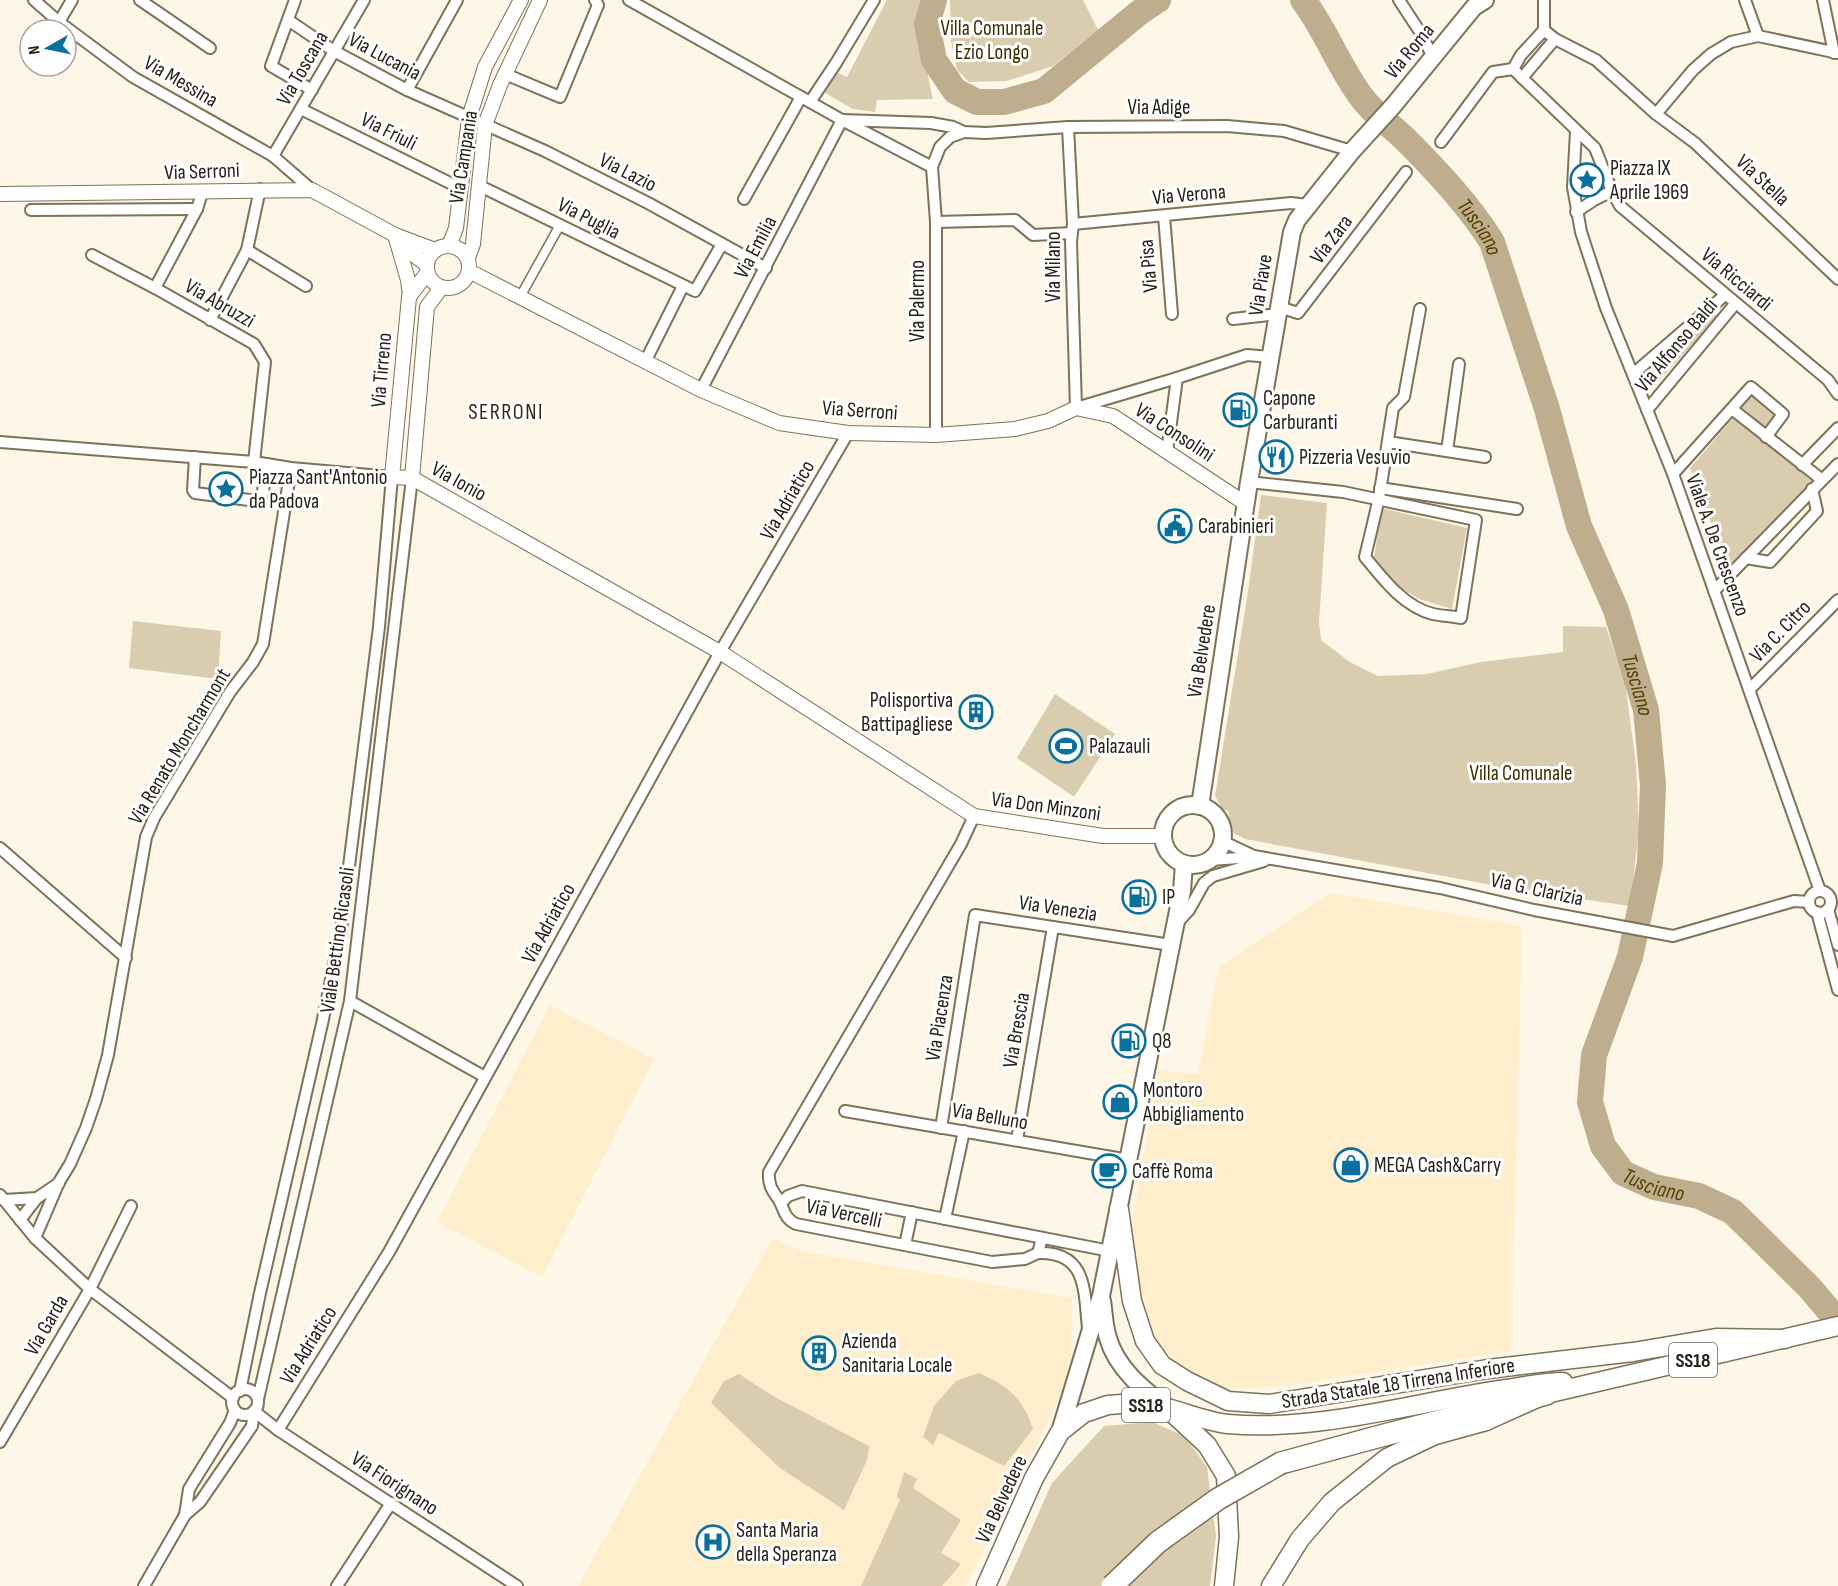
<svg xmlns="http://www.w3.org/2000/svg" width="1838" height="1586" viewBox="0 0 1838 1586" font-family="'Sofia Sans Condensed',sans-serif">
<rect width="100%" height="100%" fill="#fef6e6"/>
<!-- built -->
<g fill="#fec">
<polygon points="1330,893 1522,926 1511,1351 1285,1386 1223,1389 1188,1375 1157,1343 1138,1279 1132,1222 1159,1070 1198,1074 1219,967"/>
<polygon points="550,1005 654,1059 542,1277 437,1222"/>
<polygon points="773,1238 801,1251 1072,1298 1071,1354 1060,1397 966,1586 578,1586"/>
</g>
<!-- green -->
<g fill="#daccaf">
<path d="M887,0H923C922,34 925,66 933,99L877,100L875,112L853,109L825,93L836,72L847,77Z"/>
<polygon points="950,0 1083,0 1098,30 1053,66 1007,81 969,82 957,70 951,41"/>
<polygon points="1714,312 1718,316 1659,381 1650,365"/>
<polygon points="1759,388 1789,413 1773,434 1820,473 1728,568 1690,468"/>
<polygon points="1261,495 1327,503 1319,622 1321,640 1350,662 1378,676 1427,674 1481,662 1563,652 1563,626 1606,627 1625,681 1636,765 1639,830 1630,906 1524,891 1245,839 1232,832 1228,811 1223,810 1215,796 1248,592"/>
<polygon points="1381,508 1467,528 1452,609 1419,599 1396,585 1374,558"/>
<polygon points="133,621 221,631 218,679 129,668"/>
<polygon points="1055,694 1115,734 1074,797 1017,758"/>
<path d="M979,1373C1008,1386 1023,1398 1033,1429L1004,1466L939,1433L933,1445L923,1437L934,1406L956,1381Z"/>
<polygon points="739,1374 773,1396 869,1446 867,1460 844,1510 780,1468 711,1403 724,1381"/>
<polygon points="1152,1422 1184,1436 1207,1467 1216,1536 1210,1586 1006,1586 1052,1483 1104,1426"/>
<polygon points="904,1472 917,1479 913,1488 961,1520 941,1553 961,1564 942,1586 861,1586 900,1500 897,1496"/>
</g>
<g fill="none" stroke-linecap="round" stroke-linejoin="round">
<!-- river -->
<g stroke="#beae8d" stroke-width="26">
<polyline points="934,0 927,24 934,60 955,91 977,102 1004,102 1044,91 1140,12 1158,0"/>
<path id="s1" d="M1303,0C1326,30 1339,68 1363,99C1374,114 1392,126 1406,140C1437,171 1469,205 1492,242L1547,409L1579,526L1616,610L1646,710L1653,785L1650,863L1630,957L1594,1055L1590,1102L1603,1146L1623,1173L1654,1187L1699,1196L1733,1212L1809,1287L1838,1321"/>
</g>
<!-- pedestrian casing -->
<g stroke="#7d725a" stroke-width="11">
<polyline id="pedestrian" points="520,297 560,225"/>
</g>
<!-- minor casing -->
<g stroke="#7d725a" stroke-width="14">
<g id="minor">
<polyline points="34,0 59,22 133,77 273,156 312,190"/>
<polyline points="140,0 210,48"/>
<polyline points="295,0 271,66 312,90"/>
<polyline points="629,0 842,120 932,167"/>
<polyline points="1399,0 1420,32 1433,57"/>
<polyline points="1745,0 1758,36"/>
<polyline points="1823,0 1834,53"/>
<polyline points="288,20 334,51 407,90 545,151 648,203 766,268"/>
<polyline points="59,22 72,0"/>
<polyline points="1544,30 1555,39 1596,60 1656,114 1695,143 1838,279"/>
<polyline points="1513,69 1595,148 1612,191 1620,206 1828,380 1838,394"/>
<polyline points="1513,69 1521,55 1544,30 1544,0"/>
<polyline points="505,74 560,97 598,5 595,0"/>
<polyline points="1522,78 1555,39"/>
<polyline points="407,90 457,0"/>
<polyline points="810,102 836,63 874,0"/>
<polyline points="301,109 460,188"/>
<polyline points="1656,114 1693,70 1711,54 1731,42 1758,36 1838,53"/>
<polyline points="842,120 931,123 953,127 964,132 986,133 1068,127 1227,126 1284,131 1352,151"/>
<polyline points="1068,127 1073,224 1071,241 1076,408 1177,378 1247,355 1271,357"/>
<polyline points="1576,131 1573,187 1581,232 1606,308 1673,474 1820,891"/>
<polyline points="1441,142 1493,72 1513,69"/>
<polyline points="273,156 364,0"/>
<polyline points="478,185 695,291 722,244"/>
<polyline points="744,199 801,97"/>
<polyline points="31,210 197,209"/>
<polyline points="1576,212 1594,200 1612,191"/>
<polyline points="1164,216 1172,314"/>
<polyline points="936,222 1015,220 1033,235 1072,233"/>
<polyline points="1073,224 1291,203 1308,205"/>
<polyline points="247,250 306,286"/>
<polyline points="92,255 155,288 254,344 265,362 254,462"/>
<polyline points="155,288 197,209 202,193"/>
<polyline points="1279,307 1298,313 1406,172"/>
<polyline points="1233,319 1278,314"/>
<polyline points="210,320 247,250 260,189"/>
<polyline points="645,362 683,286"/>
<polyline points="1633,374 1725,295"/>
<polyline points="701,390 842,120"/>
<polyline points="1732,409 1821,479"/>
<polyline points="1647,410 1735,304"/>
<polyline points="936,435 936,222 932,167 940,147 950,137 964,132"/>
<polyline points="0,442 254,462 291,468 392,477 379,627 341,930 322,1024 260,1293 240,1391"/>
<polyline points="1388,442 1485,457"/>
<polyline points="1447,451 1459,364"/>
<polyline points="1167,452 1177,378"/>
<polyline points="195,457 193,490 195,493 257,501 262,498 267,464"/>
<polyline points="1802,465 1838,428"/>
<polyline points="1673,474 1751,387 1783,414 1766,437"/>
<path d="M1249,482L1343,492L1476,520L1461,618C1451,616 1442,616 1433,614C1404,607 1383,579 1365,557L1379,498L1393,408L1404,397L1420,309"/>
<polyline points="1380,488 1517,509"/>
<polyline points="1746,558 1770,562 1817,511 1812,489"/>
<polyline points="1714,591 1838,464"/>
<polyline points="1750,689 1838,600"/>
<path d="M974,816L961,844L769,1172C768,1185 772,1190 779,1200C785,1211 784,1218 796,1224L992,1262L1025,1259L1038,1253L1042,1238"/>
<polyline points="1222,841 1254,856 1440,888 1534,910 1673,936 1794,901 1809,902"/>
<polyline points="0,848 126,958"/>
<polyline points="1210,860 1253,857"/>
<circle cx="1820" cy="902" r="11"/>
<polyline points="1828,909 1838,945"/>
<polyline points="1817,912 1838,990"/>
<polyline points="1177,923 1189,910 1204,883 1213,876 1264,861"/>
<polyline points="350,1001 485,1077"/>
<polyline points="845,1111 1129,1160"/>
<polyline points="941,1128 975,915 1171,945"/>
<polyline points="1017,1140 1053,927"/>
<polyline points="0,1195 35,1238 90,1289 233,1398"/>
<polyline points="4,1200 37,1198"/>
<polyline points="781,1203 788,1196 802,1191 1110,1251"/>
<polyline points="945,1219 964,1131"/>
<polyline points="20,1220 37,1198 59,1183"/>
<polyline points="35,1238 59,1182 70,1164 86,1128 96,1099 108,1055 146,837 154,818 230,692 253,662 263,644 291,468"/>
<polyline points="905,1245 912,1212"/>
<path d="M1038,1253C1088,1251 1084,1293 1088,1328"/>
<circle cx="245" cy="1402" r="13"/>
<polyline points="258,1399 350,1001 412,478"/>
<polyline points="254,1411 278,1430 517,1586"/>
<polyline points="278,1430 389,1252 720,652 848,433"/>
<polyline points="0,1442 90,1289 131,1206"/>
<polyline points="185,1515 189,1489 230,1423 235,1410"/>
<polyline points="144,1586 185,1515 200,1502 252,1426 254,1411"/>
<polyline points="337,1586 391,1503"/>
</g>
</g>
<!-- tertiary casing -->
<g stroke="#7d725a" stroke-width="16">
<g id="tertiary">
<polyline points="0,194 312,190 395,235 435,250"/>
<polyline points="395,235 408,280 410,296"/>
<polyline points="397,239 401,245 427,265"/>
<circle cx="448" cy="267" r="21"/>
<polyline points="449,246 456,228 469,118 485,67 521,0"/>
<polyline points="468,258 473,244 485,125 500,85 540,0"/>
<polyline points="469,271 701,390 779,423 848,433 936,435 1015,429 1048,421 1076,408 1113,416 1246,504"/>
<polyline points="427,273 409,297 392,477 412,478 720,652 974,816 1103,836 1162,836"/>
<polyline points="412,478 427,307 441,288"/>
</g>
</g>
<!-- secondary casing -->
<g stroke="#7d725a" stroke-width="20">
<g id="secondary">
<circle cx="1193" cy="835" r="30"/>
<polyline points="1200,806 1249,482 1292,232 1297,220 1352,151 1393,106 1474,7 1485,0"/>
<path d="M1102,1301C1104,1313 1104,1326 1108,1338C1117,1369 1143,1389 1167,1408"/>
<polyline points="1060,1432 1101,1296 1182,891 1184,864"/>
</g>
</g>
<!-- primary casing -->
<g stroke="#7d725a" stroke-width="21">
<g id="primary">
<polyline points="1119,1209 1132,1301 1145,1341 1162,1365 1187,1381 1228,1401 1269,1404 1488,1369 1633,1352 1716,1338 1785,1339"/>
<path d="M1171,1409C1189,1414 1209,1422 1228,1424C1317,1432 1412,1403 1500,1390C1521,1387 1542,1382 1563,1382"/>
<polyline points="986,1586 1034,1478 1060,1432 1084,1413 1108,1405 1135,1403 1167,1408 1207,1445 1226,1476 1229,1537 1224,1586"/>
<polyline points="1271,1586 1300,1539 1332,1502 1387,1458 1435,1435 1486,1421 1546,1394 1838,1326"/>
</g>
</g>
<!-- motorway casing -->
<g stroke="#7d725a" stroke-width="24">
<polyline id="motorway" points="1281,1463 1388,1434 1546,1394"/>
</g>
<!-- pedestrian -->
<use href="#pedestrian" stroke="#fff" stroke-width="8"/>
<!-- minor -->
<use href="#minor" stroke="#fff" stroke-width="10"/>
<!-- tertiary -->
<use href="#tertiary" stroke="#fff" stroke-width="14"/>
<!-- secondary -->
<use href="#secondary" stroke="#fff" stroke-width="16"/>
<!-- primary -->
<use href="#primary" stroke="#fff" stroke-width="18"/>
<!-- motorway -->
<use href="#motorway" stroke="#fff" stroke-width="21"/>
<!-- motorway-bridge casing -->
<g stroke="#7d725a" stroke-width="24" stroke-linecap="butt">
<polyline id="motorway-bridge" points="1112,1586 1158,1542 1218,1499 1281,1463"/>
</g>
<!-- motorway-bridge -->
<use href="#motorway-bridge" stroke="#fff" stroke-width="21"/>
</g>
<!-- icons -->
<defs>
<g id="sight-ring" transform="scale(1.725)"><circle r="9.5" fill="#fff" stroke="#0b709d" stroke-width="1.5"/><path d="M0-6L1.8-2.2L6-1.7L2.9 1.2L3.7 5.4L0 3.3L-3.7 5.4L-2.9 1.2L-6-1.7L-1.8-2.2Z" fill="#0b709d"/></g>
<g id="fuel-ring" transform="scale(1.725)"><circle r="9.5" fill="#fff" stroke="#0b709d" stroke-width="1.5"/><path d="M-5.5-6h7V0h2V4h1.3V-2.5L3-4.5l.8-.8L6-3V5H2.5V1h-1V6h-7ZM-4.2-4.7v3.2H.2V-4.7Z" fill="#0b709d"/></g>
<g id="restaurant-ring" transform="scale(1.725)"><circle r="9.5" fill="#fff" stroke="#0b709d" stroke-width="1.5"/><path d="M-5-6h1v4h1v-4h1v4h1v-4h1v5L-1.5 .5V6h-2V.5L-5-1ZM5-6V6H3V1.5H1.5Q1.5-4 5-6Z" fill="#0b709d"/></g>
<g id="civic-ring" transform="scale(1.725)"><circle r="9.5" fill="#fff" stroke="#0b709d" stroke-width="1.5"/><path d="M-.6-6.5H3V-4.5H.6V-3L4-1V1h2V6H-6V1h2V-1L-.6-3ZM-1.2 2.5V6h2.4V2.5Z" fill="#0b709d"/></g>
<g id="building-ring" transform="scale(1.725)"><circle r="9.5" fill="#fff" stroke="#0b709d" stroke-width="1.5"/><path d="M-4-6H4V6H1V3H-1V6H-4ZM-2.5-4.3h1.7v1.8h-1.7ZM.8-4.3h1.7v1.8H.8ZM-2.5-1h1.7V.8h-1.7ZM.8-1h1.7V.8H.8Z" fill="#0b709d"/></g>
<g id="stadium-ring" transform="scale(1.725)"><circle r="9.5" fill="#fff" stroke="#0b709d" stroke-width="1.5"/><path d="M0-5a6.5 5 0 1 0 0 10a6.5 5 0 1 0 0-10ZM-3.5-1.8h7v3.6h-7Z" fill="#0b709d"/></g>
<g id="shop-ring" transform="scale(1.725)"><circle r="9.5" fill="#fff" stroke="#0b709d" stroke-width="1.5"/><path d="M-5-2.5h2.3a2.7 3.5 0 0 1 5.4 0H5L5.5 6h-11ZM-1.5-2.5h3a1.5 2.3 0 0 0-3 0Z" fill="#0b709d"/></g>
<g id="cafe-ring" transform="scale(1.725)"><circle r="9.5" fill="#fff" stroke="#0b709d" stroke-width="1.5"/><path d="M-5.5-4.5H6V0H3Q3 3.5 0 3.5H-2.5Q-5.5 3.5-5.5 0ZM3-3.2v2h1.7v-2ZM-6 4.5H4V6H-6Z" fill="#0b709d"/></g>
<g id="hospital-ring" transform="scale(1.725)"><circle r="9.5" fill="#fff" stroke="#0b709d" stroke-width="1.5"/><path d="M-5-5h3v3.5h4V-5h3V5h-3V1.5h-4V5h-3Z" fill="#0b709d"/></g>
</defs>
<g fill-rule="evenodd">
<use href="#sight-ring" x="1587" y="180"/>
<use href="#fuel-ring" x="1240" y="410"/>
<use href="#restaurant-ring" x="1276" y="457"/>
<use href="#sight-ring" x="226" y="489"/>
<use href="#civic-ring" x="1175" y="526"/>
<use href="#building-ring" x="976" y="712"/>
<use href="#stadium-ring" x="1066" y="746"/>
<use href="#fuel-ring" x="1139" y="897"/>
<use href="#fuel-ring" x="1129" y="1041"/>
<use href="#shop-ring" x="1120" y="1102"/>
<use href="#shop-ring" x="1351" y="1165"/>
<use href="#cafe-ring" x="1109" y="1171"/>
<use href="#building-ring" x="819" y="1353"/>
<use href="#hospital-ring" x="713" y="1542"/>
</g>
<g text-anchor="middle" stroke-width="6" stroke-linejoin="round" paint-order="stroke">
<!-- shield labels -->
<g fill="#fff" stroke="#67645d" stroke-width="1.5">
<rect x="1669" y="1343" width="48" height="34" rx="4.5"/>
<rect x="1122" y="1388" width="48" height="34" rx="4.5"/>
</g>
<g font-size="20" font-weight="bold" fill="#262218">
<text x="1693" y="1367">SS18</text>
<text x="1146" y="1412">SS18</text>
</g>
<!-- park labels -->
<g font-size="21" fill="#3d2c00" stroke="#fff">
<text x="992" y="35">Villa Comunale<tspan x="992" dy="24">Ezio Longo</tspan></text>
<text x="1521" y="780">Villa Comunale</text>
</g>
<!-- street labels -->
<g font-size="21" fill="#262218" stroke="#fff">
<text transform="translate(1409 51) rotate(-50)" y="7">Via Roma</text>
<text transform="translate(385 56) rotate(28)" y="7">Via Lucania</text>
<text transform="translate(302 68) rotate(-60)" y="7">Via Toscana</text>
<text transform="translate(181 81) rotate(30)" y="7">Via Messina</text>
<text x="1159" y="114">Via Adige</text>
<text transform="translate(389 131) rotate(27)" y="7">Via Friuli</text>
<text transform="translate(463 157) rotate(-81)" y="7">Via Campania</text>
<text transform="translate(202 171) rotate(-2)" y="7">Via Serroni</text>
<text transform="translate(628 172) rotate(27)" y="7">Via Lazio</text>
<text transform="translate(1763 180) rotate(43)" y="7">Via Stella</text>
<text transform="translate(1189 194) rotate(-5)" y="7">Via Verona</text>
<text transform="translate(589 218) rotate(27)" y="7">Via Puglia</text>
<text transform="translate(1331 239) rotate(-53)" y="7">Via Zara</text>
<text transform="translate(755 247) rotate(-62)" y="7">Via Emilia</text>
<text transform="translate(1148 266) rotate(-95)" y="7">Via Pisa</text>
<text transform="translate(1053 267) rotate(-90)" y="7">Via Milano</text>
<text transform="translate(1737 279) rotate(40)" y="7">Via Ricciardi</text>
<text transform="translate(1260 285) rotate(-81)" y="7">Via Piave</text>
<text transform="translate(917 301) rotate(-90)" y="7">Via Palermo</text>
<text transform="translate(220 303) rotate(30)" y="7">Via Abruzzi</text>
<text transform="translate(1676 345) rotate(-50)" y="7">Via Alfonso Baldi</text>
<text transform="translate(381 370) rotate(-85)" y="7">Via Tirreno</text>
<text transform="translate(860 410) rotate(4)" y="7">Via Serroni</text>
<text transform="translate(1175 432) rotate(33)" y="7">Via Consolini</text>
<text transform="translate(459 481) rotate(29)" y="7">Via Ionio</text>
<text transform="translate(787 500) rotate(-60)" y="7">Via Adriatico</text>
<text transform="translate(1718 545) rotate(70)" y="7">Viale A. De Crescenzo</text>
<text transform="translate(1780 631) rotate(-46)" y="7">Via C. Citro</text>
<text transform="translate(1201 651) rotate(-81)" y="7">Via Belvedere</text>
<text transform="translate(179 746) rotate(-59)" y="7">Via Renato Moncharmont</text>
<text transform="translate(1046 806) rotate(8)" y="7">Via Don Minzoni</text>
<text transform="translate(1537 889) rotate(12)" y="7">Via G. Clarizia</text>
<text transform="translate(1058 908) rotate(9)" y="7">Via Venezia</text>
<text transform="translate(548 923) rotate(-61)" y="7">Via Adriatico</text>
<text transform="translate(337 940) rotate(-82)" y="7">Viale Bettino Ricasoli</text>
<text transform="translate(939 1018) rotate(-81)" y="7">Via Piacenza</text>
<text transform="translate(1016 1030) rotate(-80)" y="7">Via Brescia</text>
<text transform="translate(990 1116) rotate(10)" y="7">Via Belluno</text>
<text transform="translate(844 1213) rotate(12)" y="7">Via Vercelli</text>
<text transform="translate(46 1325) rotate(-60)" y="7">Via Garda</text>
<text transform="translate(308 1345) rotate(-58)" y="7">Via Adriatico</text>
<text transform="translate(1398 1383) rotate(-9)" y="7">Strada Statale 18 Tirrena Inferiore</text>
<text transform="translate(395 1483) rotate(33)" y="7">Via Fiorignano</text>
<text transform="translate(1001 1499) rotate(-65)" y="7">Via Belvedere</text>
</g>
<!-- poi labels -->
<g font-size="21" fill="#262218" stroke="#fff" text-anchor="start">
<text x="1610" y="175">Piazza IX<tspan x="1610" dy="24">Aprile 1969</tspan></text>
<text x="1263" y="405">Capone<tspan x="1263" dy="24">Carburanti</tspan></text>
<text x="1299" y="464">Pizzeria Vesuvio</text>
<text x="249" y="484">Piazza Sant'Antonio<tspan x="249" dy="24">da Padova</tspan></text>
<text x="1198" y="533">Carabinieri</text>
<text x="953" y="707" text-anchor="end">Polisportiva<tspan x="953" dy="24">Battipagliese</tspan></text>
<text x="1089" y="753">Palazauli</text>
<text x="1162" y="904">IP</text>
<text x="1152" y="1048">Q8</text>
<text x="1143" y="1097">Montoro<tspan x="1143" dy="24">Abbigliamento</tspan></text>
<text x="1374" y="1172">MEGA Cash&amp;Carry</text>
<text x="1132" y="1178">Caffè Roma</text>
<text x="842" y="1348">Azienda<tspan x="842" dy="24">Sanitaria Locale</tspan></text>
<text x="736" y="1537">Santa Maria<tspan x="736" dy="24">della Speranza</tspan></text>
</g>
<!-- water labels -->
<g font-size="22" font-style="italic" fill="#574002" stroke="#fff">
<text dy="8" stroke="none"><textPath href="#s1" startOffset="290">Tusciano</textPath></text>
<text dy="8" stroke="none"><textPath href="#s1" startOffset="776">Tusciano</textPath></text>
<text dy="8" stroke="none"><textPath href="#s1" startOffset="1316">Tusciano</textPath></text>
</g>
<!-- neighbourhood labels -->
<g font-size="22" letter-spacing="1.5" fill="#332913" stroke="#fff">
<text x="506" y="419">SERRONI</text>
</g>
</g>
<!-- north arrow -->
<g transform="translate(48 48) rotate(261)"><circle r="28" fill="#ffffff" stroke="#a8a7a3" stroke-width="1.5"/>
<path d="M0-4.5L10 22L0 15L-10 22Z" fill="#0b709d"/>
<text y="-9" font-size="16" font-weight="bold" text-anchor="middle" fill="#262218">N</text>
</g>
</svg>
